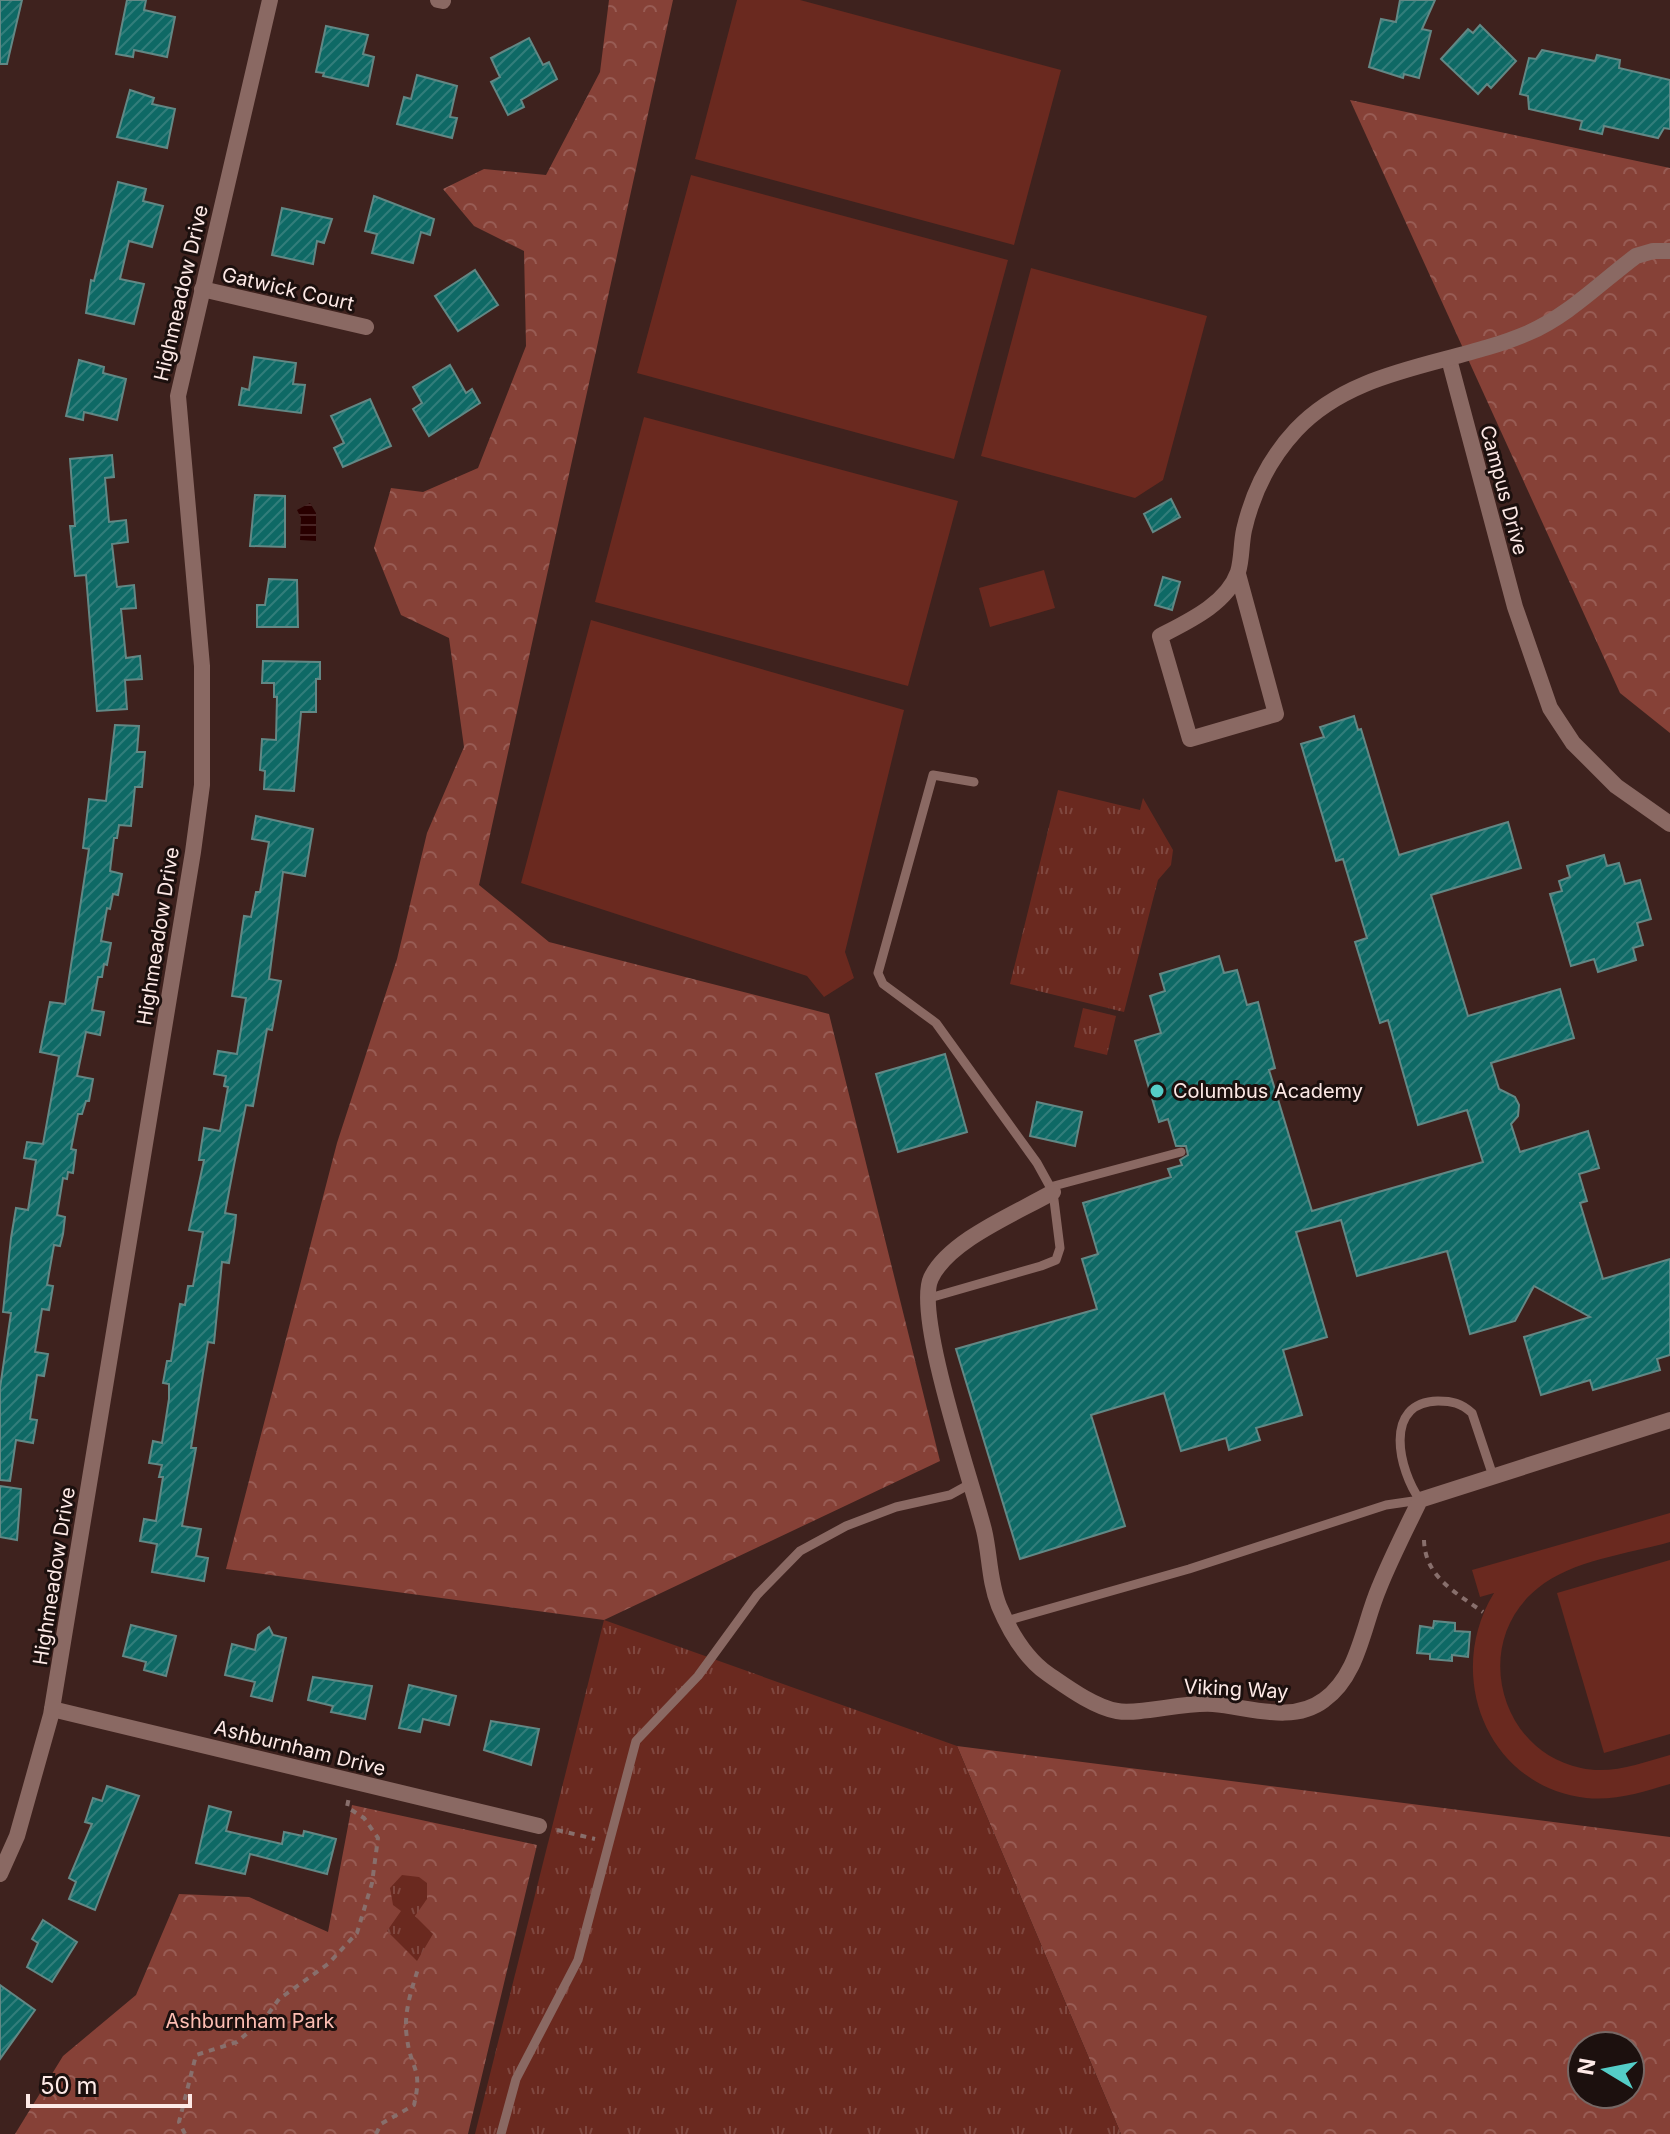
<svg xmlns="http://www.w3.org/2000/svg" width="1670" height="2134" viewBox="0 0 1670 2134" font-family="Inter,sans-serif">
<defs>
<pattern id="forest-crowns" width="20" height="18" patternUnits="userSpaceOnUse" patternTransform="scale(2)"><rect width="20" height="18" fill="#864137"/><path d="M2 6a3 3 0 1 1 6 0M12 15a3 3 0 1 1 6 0" fill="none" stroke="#985c54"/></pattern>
<pattern id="park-tufts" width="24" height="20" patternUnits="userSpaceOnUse" patternTransform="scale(2)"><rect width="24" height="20" fill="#6a291f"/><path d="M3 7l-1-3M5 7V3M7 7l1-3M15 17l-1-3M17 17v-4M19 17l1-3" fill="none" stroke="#804840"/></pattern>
<pattern id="water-rules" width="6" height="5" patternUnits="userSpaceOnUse" patternTransform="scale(2)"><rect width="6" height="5" fill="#290000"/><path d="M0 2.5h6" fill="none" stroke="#492525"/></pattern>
<pattern id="building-hatch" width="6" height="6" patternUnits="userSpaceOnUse" patternTransform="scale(2)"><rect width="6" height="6" fill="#0e6965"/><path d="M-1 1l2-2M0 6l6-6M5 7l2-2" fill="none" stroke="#327e7b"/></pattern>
</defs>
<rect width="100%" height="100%" fill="#3e221e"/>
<!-- green -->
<g fill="#6a291f">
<polygon points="737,0 800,0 1061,70 1014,245 695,159"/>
<polygon points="691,175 1008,260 954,459 637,373"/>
<polygon points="1031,268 1207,316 1163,480 1135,498 981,456"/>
<polygon points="644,417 958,501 908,686 595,602"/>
<polygon points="1044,570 1055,608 990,627 979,588"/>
<polygon points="591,620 904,710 845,952 854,978 824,997 807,976 521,883"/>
<path d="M1670,1513V1542C1628,1554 1572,1560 1538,1588C1471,1641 1498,1751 1581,1768C1611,1775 1641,1763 1670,1755V1784C1642,1792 1616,1801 1586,1798C1486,1786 1444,1674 1494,1593L1480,1597L1472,1570Z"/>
<polygon points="1670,1560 1670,1734 1604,1753 1557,1593"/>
</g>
<!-- forest -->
<g fill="url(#forest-crowns)" fill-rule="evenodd">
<polygon points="609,0 673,0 479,885 549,942 829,1014 940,1461 604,1620 226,1569 337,1143 397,959 427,833 464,747 449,638 401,615 374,548 391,488 423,492 478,468 526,346 524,251 474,226 443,189 484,169 546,175 600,72"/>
<polygon points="1350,100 1670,168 1670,733 1620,693"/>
<path d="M957,1746L1670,1837V2134H1121ZM1582,2046H1630V2094H1582Z"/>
<polygon points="352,1805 537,1845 468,2134 15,2134 63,2056 136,1995 179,1894 249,1897 328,1932"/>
</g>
<!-- park -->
<g fill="url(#park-tufts)">
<polygon points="1058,790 1140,810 1143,798 1173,850 1171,865 1158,880 1124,1012 1010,984"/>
<polygon points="1083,1008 1116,1016 1107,1055 1074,1047"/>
<polygon points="604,1620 957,1746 1121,2134 475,2134"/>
<polygon points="402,1875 419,1877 427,1883 427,1899 415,1916 433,1934 417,1961 387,1931 401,1911 393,1905 390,1888"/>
</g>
<!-- water -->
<polygon fill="url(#water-rules)" points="310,503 316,513 316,541 300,540 301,518 297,510"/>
<!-- building -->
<g fill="url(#building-hatch)" stroke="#628885" stroke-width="2">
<polygon points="0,0 22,0 7,64 0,64"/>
<polygon points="127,0 146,0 144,10 175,17 167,57 134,50 133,57 116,54"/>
<polygon points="1400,0 1435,0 1422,29 1431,31 1419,78 1404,74 1403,78 1369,67 1381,19 1396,22"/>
<polygon points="1480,25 1516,61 1491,88 1487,84 1478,94 1441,59 1468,29 1473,33"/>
<polygon points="326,26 368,35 363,54 374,57 368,86 323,76 324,73 316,72"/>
<polygon points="529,38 543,65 549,62 557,79 521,100 524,107 508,115 491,82 500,77 491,58"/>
<polygon points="1542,50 1595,61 1597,55 1620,60 1619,68 1670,80 1670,129 1664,128 1658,138 1604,126 1602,134 1580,129 1582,121 1529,109 1528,96 1520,94 1529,58 1536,59"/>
<polygon points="417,75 457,86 450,117 457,118 452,138 397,124 404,97 411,99"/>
<polygon points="130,90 154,98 152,104 175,109 167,148 117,137"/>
<polygon points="118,182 146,189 143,201 163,206 152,247 129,241 120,279 144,284 134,324 86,313 91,280 94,281"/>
<polygon points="374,196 434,219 430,235 421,232 413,263 372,253 377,234 365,231"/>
<polygon points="282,208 332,219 324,243 317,241 313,264 272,255"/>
<polygon points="475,270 498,305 458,331 435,296"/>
<polygon points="254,357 296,363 293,384 305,385 301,413 239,405 242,388 249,390"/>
<polygon points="79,360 104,367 103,373 126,379 117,420 84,412 83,420 66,416"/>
<polygon points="450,365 466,393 472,389 480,403 429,436 413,409 422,403 413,387"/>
<polygon points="370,399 391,446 343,467 334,448 344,443 331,416"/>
<polygon points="112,455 114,477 105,478 109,522 126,520 128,542 112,544 117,587 134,585 136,608 121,609 126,658 140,656 142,679 125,680 127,709 97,711 86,575 75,576 70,526 75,526 70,459"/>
<polygon points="255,495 285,496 285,547 250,546"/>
<polygon points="1171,499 1180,517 1153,532 1144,514"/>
<polygon points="1163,577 1180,582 1172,610 1155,605"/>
<polygon points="269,579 297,580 298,627 257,627 257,605 265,605"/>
<polygon points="263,661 320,662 320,679 316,679 316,712 301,712 294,791 264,789 265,771 260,770 262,739 276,740 277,697 274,697 274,683 262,683"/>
<polygon points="1354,716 1358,730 1361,729 1399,855 1508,822 1521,868 1431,895 1468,1016 1560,989 1574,1038 1491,1063 1499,1089 1515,1097 1519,1105 1518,1116 1511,1124 1520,1152 1588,1131 1599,1168 1579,1174 1587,1201 1580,1203 1603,1279 1670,1259 1670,1355 1657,1359 1660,1370 1593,1390 1590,1380 1541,1395 1524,1337 1590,1317 1534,1286 1515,1321 1470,1334 1447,1251 1357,1276 1341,1220 1296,1232 1327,1337 1283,1350 1302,1415 1256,1428 1260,1440 1229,1450 1226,1438 1181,1451 1164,1393 1091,1415 1125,1526 1020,1559 956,1349 1097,1309 1082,1259 1098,1254 1083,1203 1171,1177 1168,1169 1182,1165 1180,1160 1188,1155 1186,1146 1176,1146 1168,1119 1159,1122 1135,1041 1161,1033 1150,996 1165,991 1160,974 1219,956 1224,973 1237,970 1247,1005 1258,1002 1275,1068 1269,1070 1312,1211 1483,1162 1467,1110 1418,1125 1388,1020 1380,1023 1355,942 1367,938 1343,859 1336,861 1301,744 1324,737 1320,727"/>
<polygon points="115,725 139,726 137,752 145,752 142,787 135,787 131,826 119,825 117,838 114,838 110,871 122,874 118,895 113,894 110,909 107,908 101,941 111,943 107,965 104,964 102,977 98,977 92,1010 104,1012 100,1035 86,1032 77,1076 93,1079 89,1101 86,1101 82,1114 78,1114 71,1149 76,1150 73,1173 68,1172 67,1179 63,1178 57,1215 65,1217 63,1234 60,1246 54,1245 47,1285 53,1286 49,1310 42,1309 35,1352 48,1354 44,1376 37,1375 30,1419 37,1420 33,1443 16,1440 10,1481 0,1480 0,1388 11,1313 3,1312 11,1238 16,1208 28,1210 36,1160 24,1158 27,1142 43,1144 59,1056 40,1052 50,1002 65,1004 89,849 83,848 89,799 106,801"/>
<polygon points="256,816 313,829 305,876 283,872 269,979 281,981 272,1030 267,1029 253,1106 246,1105 234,1165 225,1213 236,1215 235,1225 229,1263 222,1262 214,1343 208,1342 191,1448 196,1448 182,1526 201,1529 196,1556 208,1558 204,1581 152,1572 157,1544 140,1541 144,1519 156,1521 163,1477 159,1477 162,1465 149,1463 153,1441 162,1443 169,1399 169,1384 163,1383 167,1361 171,1361 180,1304 185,1305 188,1286 193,1286 203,1232 189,1230 204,1160 199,1160 204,1128 220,1131 228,1087 224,1086 226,1076 214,1074 218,1051 237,1054 246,998 232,996 244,916 251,917 256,892 260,892 269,842 252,839"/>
<polygon points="1604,855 1607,866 1619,863 1625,884 1640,880 1651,919 1637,923 1643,945 1633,948 1636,960 1598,972 1594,959 1571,966 1550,894 1562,891 1559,881 1570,877 1567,866"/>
<polygon points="945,1054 967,1132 898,1152 876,1074"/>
<polygon points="1037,1102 1082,1112 1075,1146 1030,1136"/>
<polygon points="0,1486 21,1489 17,1540 0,1537"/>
<polygon points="1434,1621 1455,1623 1455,1631 1470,1632 1468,1657 1452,1655 1452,1661 1430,1659 1430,1654 1417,1653 1420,1626 1433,1628"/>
<polygon points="131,1625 176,1636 166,1676 144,1670 146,1662 123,1656"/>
<polygon points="269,1627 273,1635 286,1638 272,1701 251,1696 255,1682 225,1675 232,1644 255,1650 258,1635"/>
<polygon points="313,1677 372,1686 365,1719 331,1712 333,1706 308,1700"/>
<polygon points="409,1685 456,1696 449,1725 423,1719 420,1732 399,1728"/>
<polygon points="491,1721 539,1729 531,1765 484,1750"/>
<polygon points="107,1786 139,1796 95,1910 69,1899 76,1882 69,1878 92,1824 85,1822 93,1798 102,1801"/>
<polygon points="209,1806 231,1812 226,1831 282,1844 284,1832 303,1836 304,1831 336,1839 327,1874 250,1854 245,1874 196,1863"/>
<polygon points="43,1920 77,1942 52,1982 27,1967 38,1943 32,1939"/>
<polygon points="0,1985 35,2010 0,2059"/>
</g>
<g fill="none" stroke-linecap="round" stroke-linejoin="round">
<!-- path -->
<g stroke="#886f6c" stroke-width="4" stroke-dasharray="6 6" stroke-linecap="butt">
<path d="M1424,1540C1425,1577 1455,1592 1483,1612"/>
<polyline points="557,1830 595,1839"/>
<polyline points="185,2134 179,2122 196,2055 237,2042 266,2017 279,1999 328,1964 357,1933 372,1883 378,1838 364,1818 347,1807 349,1797"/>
<path d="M376,2134L381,2124L414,2105C423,2067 411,2071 407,2038C403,2015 411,1991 418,1969"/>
</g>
<!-- lane -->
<g stroke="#8a6963" stroke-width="9">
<polyline points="1050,1187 1181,1152"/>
<polyline points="926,1299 1041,1266 1056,1260 1060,1248 1053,1192 1037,1163 936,1023 883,984 878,973 933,775 974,782"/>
<path d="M1006,1621L1189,1569L1386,1505L1420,1500C1399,1471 1382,1402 1438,1401C1452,1401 1461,1403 1472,1413L1493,1476"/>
<polyline points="501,2134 516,2079 578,1960 636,1741 698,1676 757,1595 800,1551 846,1526 896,1507 950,1495 970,1484"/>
</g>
<!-- street -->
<g stroke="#8a6963" stroke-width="16">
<polyline points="438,0 443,1"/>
<polyline points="202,289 366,327"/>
<polyline points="1449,359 1515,607 1550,708 1573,743 1616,786 1670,824"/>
<path d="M1238,574L1276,714L1190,739L1160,636C1187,622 1227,604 1238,572C1242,559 1241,544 1244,530C1253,491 1269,459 1296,430C1356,366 1451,366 1528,333C1568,316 1601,282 1636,256L1653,251H1670"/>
<path d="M1053,1192C1017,1213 949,1240 931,1278C914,1315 972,1482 984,1530C990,1555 989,1581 999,1606C1010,1632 1025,1658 1048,1674C1067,1687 1094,1707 1117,1711C1141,1715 1183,1702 1213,1704C1250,1707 1292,1724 1324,1700C1359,1675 1363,1625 1379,1588C1391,1558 1406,1529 1420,1500L1670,1420"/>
<polyline points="52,1709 539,1826"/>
<polyline points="0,1874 17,1836 51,1715 193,852 202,785 202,666 178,396 270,0"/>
</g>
</g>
<!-- markers -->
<circle fill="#54cdc7" stroke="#1c100e" stroke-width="3" cx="1157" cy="1091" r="8"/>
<g text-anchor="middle" stroke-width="6" stroke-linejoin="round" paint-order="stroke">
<!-- street labels -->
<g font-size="20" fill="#fde9e6" stroke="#1c100e">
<text transform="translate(288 289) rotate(13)" y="7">Gatwick Court</text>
<text transform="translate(181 293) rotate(-77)" y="7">Highmeadow Drive</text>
<text transform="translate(1504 490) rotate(75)" y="7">Campus Drive</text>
<text transform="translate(158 936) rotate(-81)" y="7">Highmeadow Drive</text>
<text transform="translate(54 1576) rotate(-81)" y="7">Highmeadow Drive</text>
<text transform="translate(1236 1689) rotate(3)" y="7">Viking Way</text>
<text transform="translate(300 1748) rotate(14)" y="7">Ashburnham Drive</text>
</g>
<!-- poi labels -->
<g font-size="20" fill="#fde9e6" stroke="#1c100e" text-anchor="start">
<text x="1173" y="1098">Columbus Academy</text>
</g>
<!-- park labels -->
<g font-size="20" fill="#febeb3" stroke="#1c100e">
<text x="250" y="2028">Ashburnham Park</text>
</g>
</g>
<!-- north arrow -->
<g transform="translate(1606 2070) rotate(280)"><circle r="38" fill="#1c100e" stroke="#766764" stroke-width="2"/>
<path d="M0-6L14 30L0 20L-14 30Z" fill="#54cdc7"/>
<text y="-12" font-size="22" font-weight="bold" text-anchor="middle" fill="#fde9e6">N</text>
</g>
<!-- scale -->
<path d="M28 2094v12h162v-12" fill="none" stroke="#fde9e6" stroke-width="4"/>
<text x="40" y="2094" font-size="24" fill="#fde9e6" stroke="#1c100e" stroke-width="6" paint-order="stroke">50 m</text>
</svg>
